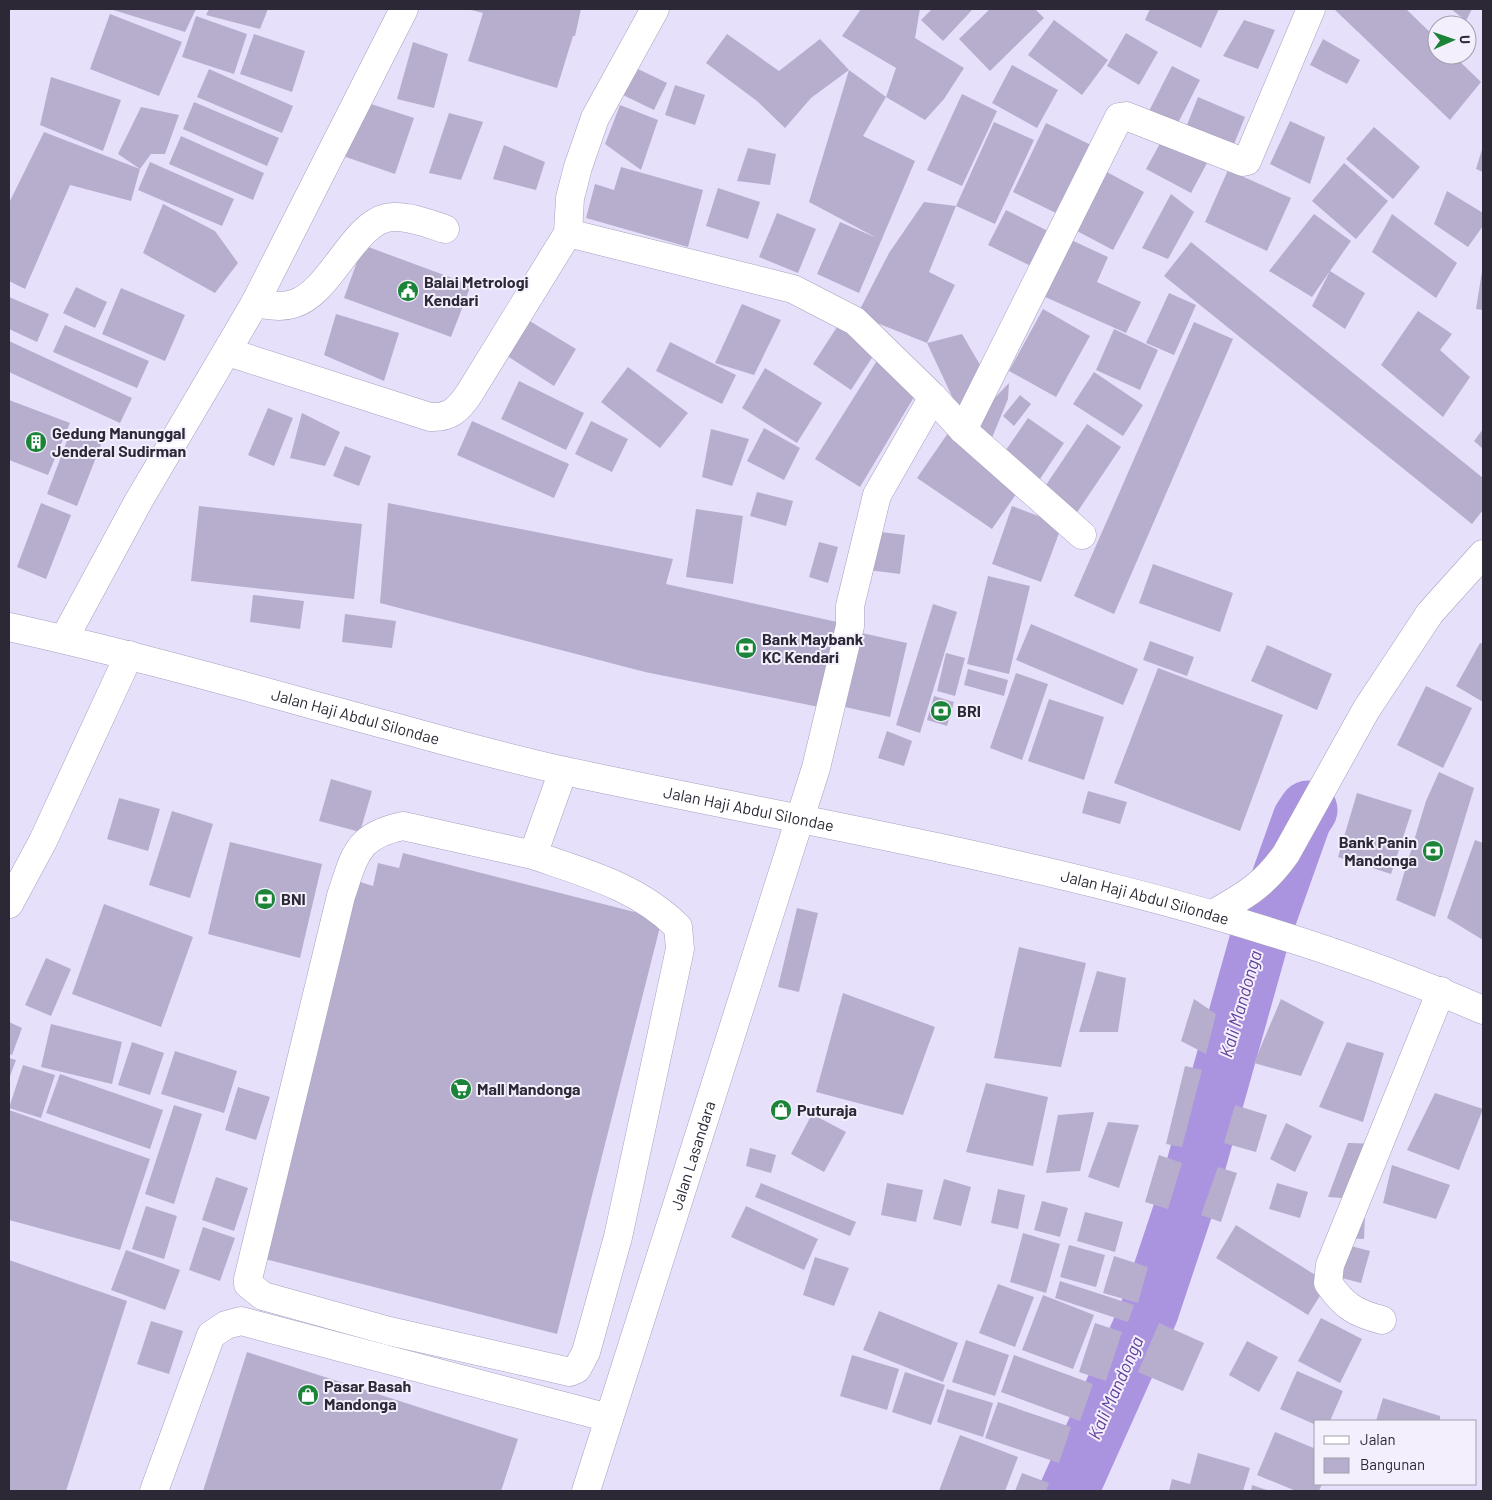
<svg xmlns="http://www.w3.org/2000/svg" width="1492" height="1500" viewBox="0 0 1492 1500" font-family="Barlow,sans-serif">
<rect width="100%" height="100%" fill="#e7e0fb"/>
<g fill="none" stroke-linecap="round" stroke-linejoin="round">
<!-- river -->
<polyline stroke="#ab94df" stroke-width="59" points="1069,1491 1149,1312 1185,1204 1260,937 1302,819 1308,810"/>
</g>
<!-- building -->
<g fill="#b7aece">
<polygon points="110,9 196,9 185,32"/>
<polygon points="209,9 268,9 260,29 206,15"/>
<polygon points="467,9 581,9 575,36 573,36 557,88 468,61 483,13"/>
<polygon points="861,9 920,9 915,38 964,68 944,99 925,120 886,97 863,136 915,161 859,293 817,274 840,222 877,238 809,202 849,70 811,98 785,128 757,101 706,63 727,34 779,71 820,39 849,70 886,97 896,68 842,36"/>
<polygon points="932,9 973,9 943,41 921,20"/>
<polygon points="990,9 1035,9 1044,18 990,71 959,39"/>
<polygon points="1150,9 1219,9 1201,48 1145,20"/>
<polygon points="1334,9 1406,9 1437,39 1437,55 1453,55 1481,82 1450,120"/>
<polygon points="1451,9 1472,9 1466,21"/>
<polygon points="110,14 182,42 159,96 90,69"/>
<polygon points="196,16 247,34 234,74 182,57"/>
<polygon points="1054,20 1108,60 1082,95 1028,55"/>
<polygon points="1244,20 1275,30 1258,69 1223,56"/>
<polygon points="1126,33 1158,52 1139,85 1107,66"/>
<polygon points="254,34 305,51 292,92 240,74"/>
<polygon points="1323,39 1360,60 1347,84 1310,65"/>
<polygon points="413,42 448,54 434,108 397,99"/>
<polygon points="1012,65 1058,90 1037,128 992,103"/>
<polygon points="1172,66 1200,80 1176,127 1148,113"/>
<polygon points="636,68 667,83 654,110 623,95"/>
<polygon points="209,69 293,106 282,133 197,97"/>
<polygon points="51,77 121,100 103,151 40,125"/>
<polygon points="675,85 705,95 695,125 665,115"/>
<polygon points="962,94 997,111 962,186 927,170"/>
<polygon points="1198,97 1245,117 1232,149 1185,130"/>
<polygon points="362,101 414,118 395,174 343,156"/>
<polygon points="194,102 279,138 267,166 183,129"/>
<polygon points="620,105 658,120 641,170 605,144"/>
<polygon points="141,107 179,115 165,154 151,154 140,169 118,154"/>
<polygon points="449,113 483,122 461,180 429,173"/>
<polygon points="1290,121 1325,137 1310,184 1270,164"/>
<polygon points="994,122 1034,140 995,224 956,206"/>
<polygon points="1046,123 1095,147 1062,216 1013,192"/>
<polygon points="1374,127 1420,167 1393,199 1346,159"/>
<polygon points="44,132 140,169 131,201 70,185 25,289 9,281 9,203"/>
<polygon points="181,136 264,173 253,200 169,164"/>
<polygon points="1163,138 1207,163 1191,193 1146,169"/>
<polygon points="504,145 545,162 536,190 493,179"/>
<polygon points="1483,146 1483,172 1476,169"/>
<polygon points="748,148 776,154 770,185 737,181"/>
<polygon points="150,162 234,199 222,226 138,190"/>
<polygon points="1344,163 1388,201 1356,239 1312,201"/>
<polygon points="621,167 703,190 688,247 586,218 595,184 614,190"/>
<polygon points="1228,170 1291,198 1267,251 1205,222"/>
<polygon points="1105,171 1144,192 1113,250 1075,230"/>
<polygon points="718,188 760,202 748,239 706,226"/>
<polygon points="1447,191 1483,213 1483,226 1468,247 1434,224"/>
<polygon points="1171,194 1194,212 1168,259 1142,248"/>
<polygon points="924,202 956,206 929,272 955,285 927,343 857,315 889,253"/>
<polygon points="163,204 215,231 238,263 215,293 143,253"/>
<polygon points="1006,210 1056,235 1039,270 988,245"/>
<polygon points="777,213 816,229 798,273 759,257"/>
<polygon points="1314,214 1351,241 1330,271 1365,293 1345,329 1312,306 1330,271 1312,297 1269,271"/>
<polygon points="1392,214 1457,263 1436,298 1372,252"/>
<polygon points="1069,239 1108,257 1097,282 1141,302 1126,333 1043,296"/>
<polygon points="1191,242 1483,478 1483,510 1472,524 1164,276"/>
<polygon points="363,245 471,285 451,337 344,298"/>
<polygon points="1482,271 1483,271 1483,310 1476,309"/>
<polygon points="76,287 107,302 95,328 63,313"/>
<polygon points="121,288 185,315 165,361 102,334"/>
<polygon points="1169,293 1196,305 1174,355 1146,343"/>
<polygon points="9,297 49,314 37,342 9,329"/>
<polygon points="742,304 781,320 754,375 715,363"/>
<polygon points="1043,309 1090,336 1056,397 1009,371"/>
<polygon points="1418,311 1452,334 1440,350 1470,377 1443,417 1381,365"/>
<polygon points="336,314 399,333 384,381 324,355"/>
<polygon points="523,317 576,349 554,386 501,352"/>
<polygon points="1194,322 1233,339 1114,614 1074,596"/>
<polygon points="839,324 877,350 851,390 813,364"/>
<polygon points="65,325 149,361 137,388 53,352"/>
<polygon points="1114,329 1158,350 1140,390 1096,370"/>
<polygon points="962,334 986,375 957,407 927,343"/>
<polygon points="9,341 132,398 120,423 9,372"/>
<polygon points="670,342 736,375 722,404 656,371"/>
<polygon points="878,359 920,387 860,487 815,459"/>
<polygon points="628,367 688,413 660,448 601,402"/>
<polygon points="765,368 822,403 797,443 742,408"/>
<polygon points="1094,372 1143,405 1123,436 1073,404"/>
<polygon points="519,381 584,413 566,450 501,419"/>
<polygon points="1009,383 1008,399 989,445 968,426"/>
<polygon points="1020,395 1031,404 1014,426 1003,416"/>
<polygon points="9,400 70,423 48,475 9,460"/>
<polygon points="268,408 293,418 274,466 248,455"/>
<polygon points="302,413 340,432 325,466 290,458"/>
<polygon points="1028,418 1064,443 1036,485 999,460"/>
<polygon points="472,421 569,464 554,498 457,455"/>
<polygon points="591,421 628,439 612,472 575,454"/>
<polygon points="1087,424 1121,447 1074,517 1040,494"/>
<polygon points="764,428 800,448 784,480 747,461"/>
<polygon points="711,429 749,439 732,486 702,477"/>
<polygon points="1483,429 1483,449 1474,441"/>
<polygon points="71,430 102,442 77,506 47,494"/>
<polygon points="948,433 1021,487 992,529 917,478"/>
<polygon points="345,446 371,456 359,486 333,476"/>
<polygon points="757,492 793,501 786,526 750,516"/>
<polygon points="41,503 71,515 46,579 17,567"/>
<polygon points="388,503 673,559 666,584 846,624 829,709 645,672 380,603"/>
<polygon points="199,506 362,524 354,599 191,581"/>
<polygon points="1012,506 1062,525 1041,582 992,564"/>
<polygon points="696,509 743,516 733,584 686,577"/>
<polygon points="873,531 905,535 900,574 868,570"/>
<polygon points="819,542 838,547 828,583 809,577"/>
<polygon points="1153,564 1233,593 1220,632 1139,603"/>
<polygon points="988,576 1030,586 1009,674 967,664"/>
<polygon points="253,595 304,601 300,629 250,622"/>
<polygon points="933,604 957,612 920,733 896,725"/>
<polygon points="345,614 396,621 392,648 342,642"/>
<polygon points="1031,624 1138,669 1123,705 1016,660"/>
<polygon points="853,631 907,643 890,717 836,705"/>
<polygon points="1150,641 1194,657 1187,676 1143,660"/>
<polygon points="1480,643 1483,644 1483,702 1456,686"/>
<polygon points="1267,645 1332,674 1317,710 1251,681"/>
<polygon points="946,653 965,658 955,696 937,691"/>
<polygon points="1158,668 1283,715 1240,831 1114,783"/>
<polygon points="968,669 1008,680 1004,696 964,685"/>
<polygon points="1016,673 1048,684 1022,760 990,748"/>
<polygon points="1426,686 1472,708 1443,768 1397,745"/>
<polygon points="934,696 954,702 947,726 927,720"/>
<polygon points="1049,699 1104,717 1084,780 1028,761"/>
<polygon points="887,731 912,741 904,766 878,758"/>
<polygon points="1439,772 1474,788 1435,917 1396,900 1426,801"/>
<polygon points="331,779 372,791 360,832 319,821"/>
<polygon points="1088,791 1127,802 1120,824 1082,813"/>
<polygon points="1357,793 1412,810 1391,874 1338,857"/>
<polygon points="119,798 160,809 148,851 107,839"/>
<polygon points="172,811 213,824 190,898 149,885"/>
<polygon points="1475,840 1483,843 1483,940 1447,918"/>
<polygon points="230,842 322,864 300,958 208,934"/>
<polygon points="403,853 662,919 557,1334 261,1258 357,881 373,886 378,863 399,868"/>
<polygon points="104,904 193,937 161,1027 72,994"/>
<polygon points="797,908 818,913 799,992 778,987"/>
<polygon points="1019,947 1086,963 1061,1067 994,1058"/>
<polygon points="46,958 71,969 51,1016 25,1005"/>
<polygon points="1097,971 1126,978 1118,1032 1079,1032"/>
<polygon points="843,993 935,1027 903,1115 816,1092"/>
<polygon points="1194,999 1216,1014 1206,1054 1181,1041"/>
<polygon points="1281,999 1324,1022 1301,1076 1254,1063"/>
<polygon points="9,1022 22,1028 12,1055 9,1054"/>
<polygon points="51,1024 122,1042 112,1084 41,1067"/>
<polygon points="132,1042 164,1053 150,1095 118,1085"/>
<polygon points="1347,1042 1384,1053 1363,1122 1319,1107"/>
<polygon points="175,1051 237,1071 224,1113 161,1094"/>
<polygon points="9,1058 16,1060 9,1079"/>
<polygon points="23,1065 55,1075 41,1118 9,1108"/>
<polygon points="1185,1066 1202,1070 1182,1147 1166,1144"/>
<polygon points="60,1074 163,1110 150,1149 46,1113"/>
<polygon points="986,1083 1048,1097 1033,1166 966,1152"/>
<polygon points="238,1087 270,1097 256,1140 225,1130"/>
<polygon points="1435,1093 1483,1109 1459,1170 1407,1150"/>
<polygon points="174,1105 202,1114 174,1204 145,1194"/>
<polygon points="1235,1105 1267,1115 1256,1152 1224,1143"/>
<polygon points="9,1110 150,1159 120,1250 9,1220"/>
<polygon points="1094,1112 1080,1171 1046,1173 1058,1115"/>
<polygon points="812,1114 846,1132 824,1172 791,1154"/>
<polygon points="1108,1122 1139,1125 1119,1188 1088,1177"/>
<polygon points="1286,1123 1312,1136 1295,1172 1270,1159"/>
<polygon points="1348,1143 1381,1144 1367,1200 1328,1197"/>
<polygon points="750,1148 776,1155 771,1173 746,1166"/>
<polygon points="1159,1155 1182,1163 1168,1209 1145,1202"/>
<polygon points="1392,1165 1450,1185 1436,1219 1383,1203"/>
<polygon points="1218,1167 1237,1173 1221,1222 1201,1215"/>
<polygon points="216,1177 248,1188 234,1231 202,1220"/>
<polygon points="944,1179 971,1187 961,1226 933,1219"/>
<polygon points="761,1183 856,1222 850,1236 755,1197"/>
<polygon points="887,1183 923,1190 916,1222 881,1215"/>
<polygon points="1277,1183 1308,1192 1300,1218 1269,1209"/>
<polygon points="998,1189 1025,1195 1018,1229 991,1223"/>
<polygon points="1042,1201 1068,1208 1060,1237 1034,1230"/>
<polygon points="146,1206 177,1216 164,1259 132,1249"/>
<polygon points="746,1206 818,1239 804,1270 731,1237"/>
<polygon points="1085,1212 1123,1222 1115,1252 1077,1241"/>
<polygon points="1365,1214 1364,1239 1342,1238"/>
<polygon points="1236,1225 1328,1283 1308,1315 1216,1258"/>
<polygon points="203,1227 235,1238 220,1281 189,1270"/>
<polygon points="1023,1233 1060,1244 1046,1293 1010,1282"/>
<polygon points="1069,1245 1105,1255 1096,1287 1060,1277"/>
<polygon points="1347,1245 1370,1251 1361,1283 1338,1277"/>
<polygon points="126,1250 180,1270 165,1310 111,1290"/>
<polygon points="1114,1256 1148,1267 1138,1303 1103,1293"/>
<polygon points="815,1257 849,1268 834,1306 803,1295"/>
<polygon points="9,1260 127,1301 66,1491 9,1491"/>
<polygon points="1060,1281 1134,1305 1128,1322 1055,1298"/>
<polygon points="998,1284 1034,1297 1015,1347 979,1333"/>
<polygon points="1043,1295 1094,1315 1073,1369 1022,1350"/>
<polygon points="879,1311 958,1343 943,1382 863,1350"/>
<polygon points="1321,1318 1362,1339 1340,1383 1298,1361"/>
<polygon points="151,1321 183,1331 169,1374 137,1364"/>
<polygon points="1095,1323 1122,1332 1106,1381 1079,1372"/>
<polygon points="1159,1323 1204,1343 1183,1391 1138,1372"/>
<polygon points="966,1340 1009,1355 995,1396 952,1382"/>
<polygon points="1247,1341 1278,1357 1259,1392 1229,1375"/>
<polygon points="247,1352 518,1439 501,1491 203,1491"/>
<polygon points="852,1355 899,1369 887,1410 840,1396"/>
<polygon points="1014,1355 1093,1384 1080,1421 1001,1392"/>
<polygon points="1297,1371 1343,1391 1330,1421 1316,1421 1316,1425 1280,1409"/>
<polygon points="905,1372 945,1385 931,1425 892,1412"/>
<polygon points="947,1389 993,1403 983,1437 937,1422"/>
<polygon points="1383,1398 1440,1416 1440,1421 1376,1421"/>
<polygon points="998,1402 1071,1427 1059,1463 985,1438"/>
<polygon points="1275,1432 1316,1449 1316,1484 1322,1484 1319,1491 1296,1491 1257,1475"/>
<polygon points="960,1435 1018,1457 1005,1491 939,1491"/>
<polygon points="1198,1453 1250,1468 1243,1491 1169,1491 1172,1479 1190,1484"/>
<polygon points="1022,1473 1049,1483 1046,1491 1015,1491"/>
<polygon points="1252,1485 1270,1491 1251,1491"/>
</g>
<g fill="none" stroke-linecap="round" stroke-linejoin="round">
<!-- minor casing -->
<g stroke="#a89fbf" stroke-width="29">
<g id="minor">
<polyline points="568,233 793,289 855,321 933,397 963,430 1082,535"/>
<path d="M255,303C267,305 281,308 293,304C332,293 354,218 393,217C410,216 429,224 445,229"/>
<path d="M228,352L430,417C450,418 458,410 469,394L568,233L570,198L578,167L595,118L655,9"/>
<polyline points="963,430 1119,117 1126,116 1243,162 1247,161 1311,9"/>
<polyline points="64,639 138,502 255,303 404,9"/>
<path d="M533,855C585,873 638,887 678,927L680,949L618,1237L586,1352L577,1369L570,1372L389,1331L263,1296L248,1284V1279L341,896C355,855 356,836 403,826L533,855L563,771"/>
<polyline points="9,904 43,841 129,655"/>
<path d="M1213,914C1246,895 1264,885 1286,854L1366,710L1430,613L1483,554"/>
<path d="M1382,1320C1355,1313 1344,1306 1328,1283L1330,1265L1441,991"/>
<polyline points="154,1491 211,1335 226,1325 241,1321 609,1418"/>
<path id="s1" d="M586,1491L816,768L850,626V606L877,495L933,397"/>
</g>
</g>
<!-- highway casing -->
<g stroke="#a89fbf" stroke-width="29">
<g id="highway">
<path id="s2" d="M9,627C136,655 261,691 387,725C446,741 505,758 565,771C874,837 1192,884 1483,1010"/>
</g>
</g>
<!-- minor -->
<use href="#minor" stroke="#fff" stroke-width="28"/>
<!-- highway -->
<use href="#highway" stroke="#fff" stroke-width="28"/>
</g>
<!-- icons -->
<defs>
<g id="civic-disc" transform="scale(1.125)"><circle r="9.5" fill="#1b8439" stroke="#f3effd"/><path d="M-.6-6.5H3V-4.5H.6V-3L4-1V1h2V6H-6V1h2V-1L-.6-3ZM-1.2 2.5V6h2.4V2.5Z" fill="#fff"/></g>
<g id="building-disc" transform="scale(1.125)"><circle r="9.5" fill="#1b8439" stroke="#f3effd"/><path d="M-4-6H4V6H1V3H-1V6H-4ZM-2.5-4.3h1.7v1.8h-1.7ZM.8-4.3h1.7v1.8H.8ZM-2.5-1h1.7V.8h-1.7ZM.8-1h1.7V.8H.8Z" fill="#fff"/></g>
<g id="bank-disc" transform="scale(1.125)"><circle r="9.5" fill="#1b8439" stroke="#f3effd"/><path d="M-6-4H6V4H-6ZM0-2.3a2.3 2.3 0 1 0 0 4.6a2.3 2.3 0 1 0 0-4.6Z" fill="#fff"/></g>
<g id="supermarket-disc" transform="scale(1.125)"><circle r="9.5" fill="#1b8439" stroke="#f3effd"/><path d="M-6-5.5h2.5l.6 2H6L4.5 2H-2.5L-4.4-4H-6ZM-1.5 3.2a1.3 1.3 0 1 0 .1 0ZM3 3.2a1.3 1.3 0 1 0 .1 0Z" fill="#fff"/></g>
<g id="shop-disc" transform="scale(1.125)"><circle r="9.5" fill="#1b8439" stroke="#f3effd"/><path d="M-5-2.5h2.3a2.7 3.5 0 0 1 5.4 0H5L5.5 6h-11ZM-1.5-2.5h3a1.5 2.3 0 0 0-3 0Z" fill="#fff"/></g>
</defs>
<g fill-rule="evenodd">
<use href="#civic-disc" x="408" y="291"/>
<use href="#building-disc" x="36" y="442"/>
<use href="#bank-disc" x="746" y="648"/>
<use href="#bank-disc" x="941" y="711"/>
<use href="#bank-disc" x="1433" y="851"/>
<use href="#bank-disc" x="265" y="899"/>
<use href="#supermarket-disc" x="461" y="1089"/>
<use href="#shop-disc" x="781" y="1110"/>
<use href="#shop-disc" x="308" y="1395"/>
</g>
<g text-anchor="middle" stroke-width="4" stroke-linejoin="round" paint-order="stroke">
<!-- poi labels -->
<g font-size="16" font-weight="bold" fill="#2c2835" stroke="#f3effd" text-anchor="start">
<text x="424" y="288">Balai Metrologi<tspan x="424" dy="18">Kendari</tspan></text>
<text x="52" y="439">Gedung Manunggal<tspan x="52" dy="18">Jenderal Sudirman</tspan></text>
<text x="762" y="645">Bank Maybank<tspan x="762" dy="18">KC Kendari</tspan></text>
<text x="957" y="717">BRI</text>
<text x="1417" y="848" text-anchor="end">Bank Panin<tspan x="1417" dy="18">Mandonga</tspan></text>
<text x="281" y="905">BNI</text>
<text x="477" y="1095">Mall Mandonga</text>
<text x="797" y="1116">Puturaja</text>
<text x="324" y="1392">Pasar Basah<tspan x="324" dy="18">Mandonga</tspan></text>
</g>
<!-- street labels -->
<g font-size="16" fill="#2c2835" stroke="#f3effd">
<text dy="6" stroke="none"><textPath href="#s2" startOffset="358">Jalan Haji Abdul Silondae</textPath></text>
<text dy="6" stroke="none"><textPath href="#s2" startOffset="762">Jalan Haji Abdul Silondae</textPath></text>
<text dy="6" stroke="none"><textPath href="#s2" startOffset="1168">Jalan Haji Abdul Silondae</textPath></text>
<text dy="6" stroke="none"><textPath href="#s1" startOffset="352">Jalan Lasandara</textPath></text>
</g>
<!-- water labels -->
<g font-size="18" font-style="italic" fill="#63419a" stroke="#f3effd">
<text transform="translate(1241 1004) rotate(-74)" y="6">Kali Mandonga</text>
<text transform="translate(1116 1388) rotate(-66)" y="6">Kali Mandonga</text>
</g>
</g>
<!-- border -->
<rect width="1492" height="1500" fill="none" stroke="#2c2835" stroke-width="20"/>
<!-- legend -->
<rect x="1314" y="1420" width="162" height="65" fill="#f3effd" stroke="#a39fad"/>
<rect x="1324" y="1436" width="25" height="8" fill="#ffffff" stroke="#a39fad"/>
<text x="1360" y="1445" font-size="15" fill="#2c2835">Jalan</text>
<rect x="1324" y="1458" width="25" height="15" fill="#b7aece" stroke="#a39fad"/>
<text x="1360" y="1470" font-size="15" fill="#2c2835">Bangunan</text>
<!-- north arrow -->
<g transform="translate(1452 40) rotate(88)"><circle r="24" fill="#f3effd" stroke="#a39fad"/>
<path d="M0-4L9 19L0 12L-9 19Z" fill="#1b8439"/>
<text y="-8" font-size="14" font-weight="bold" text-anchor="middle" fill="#2c2835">U</text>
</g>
</svg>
